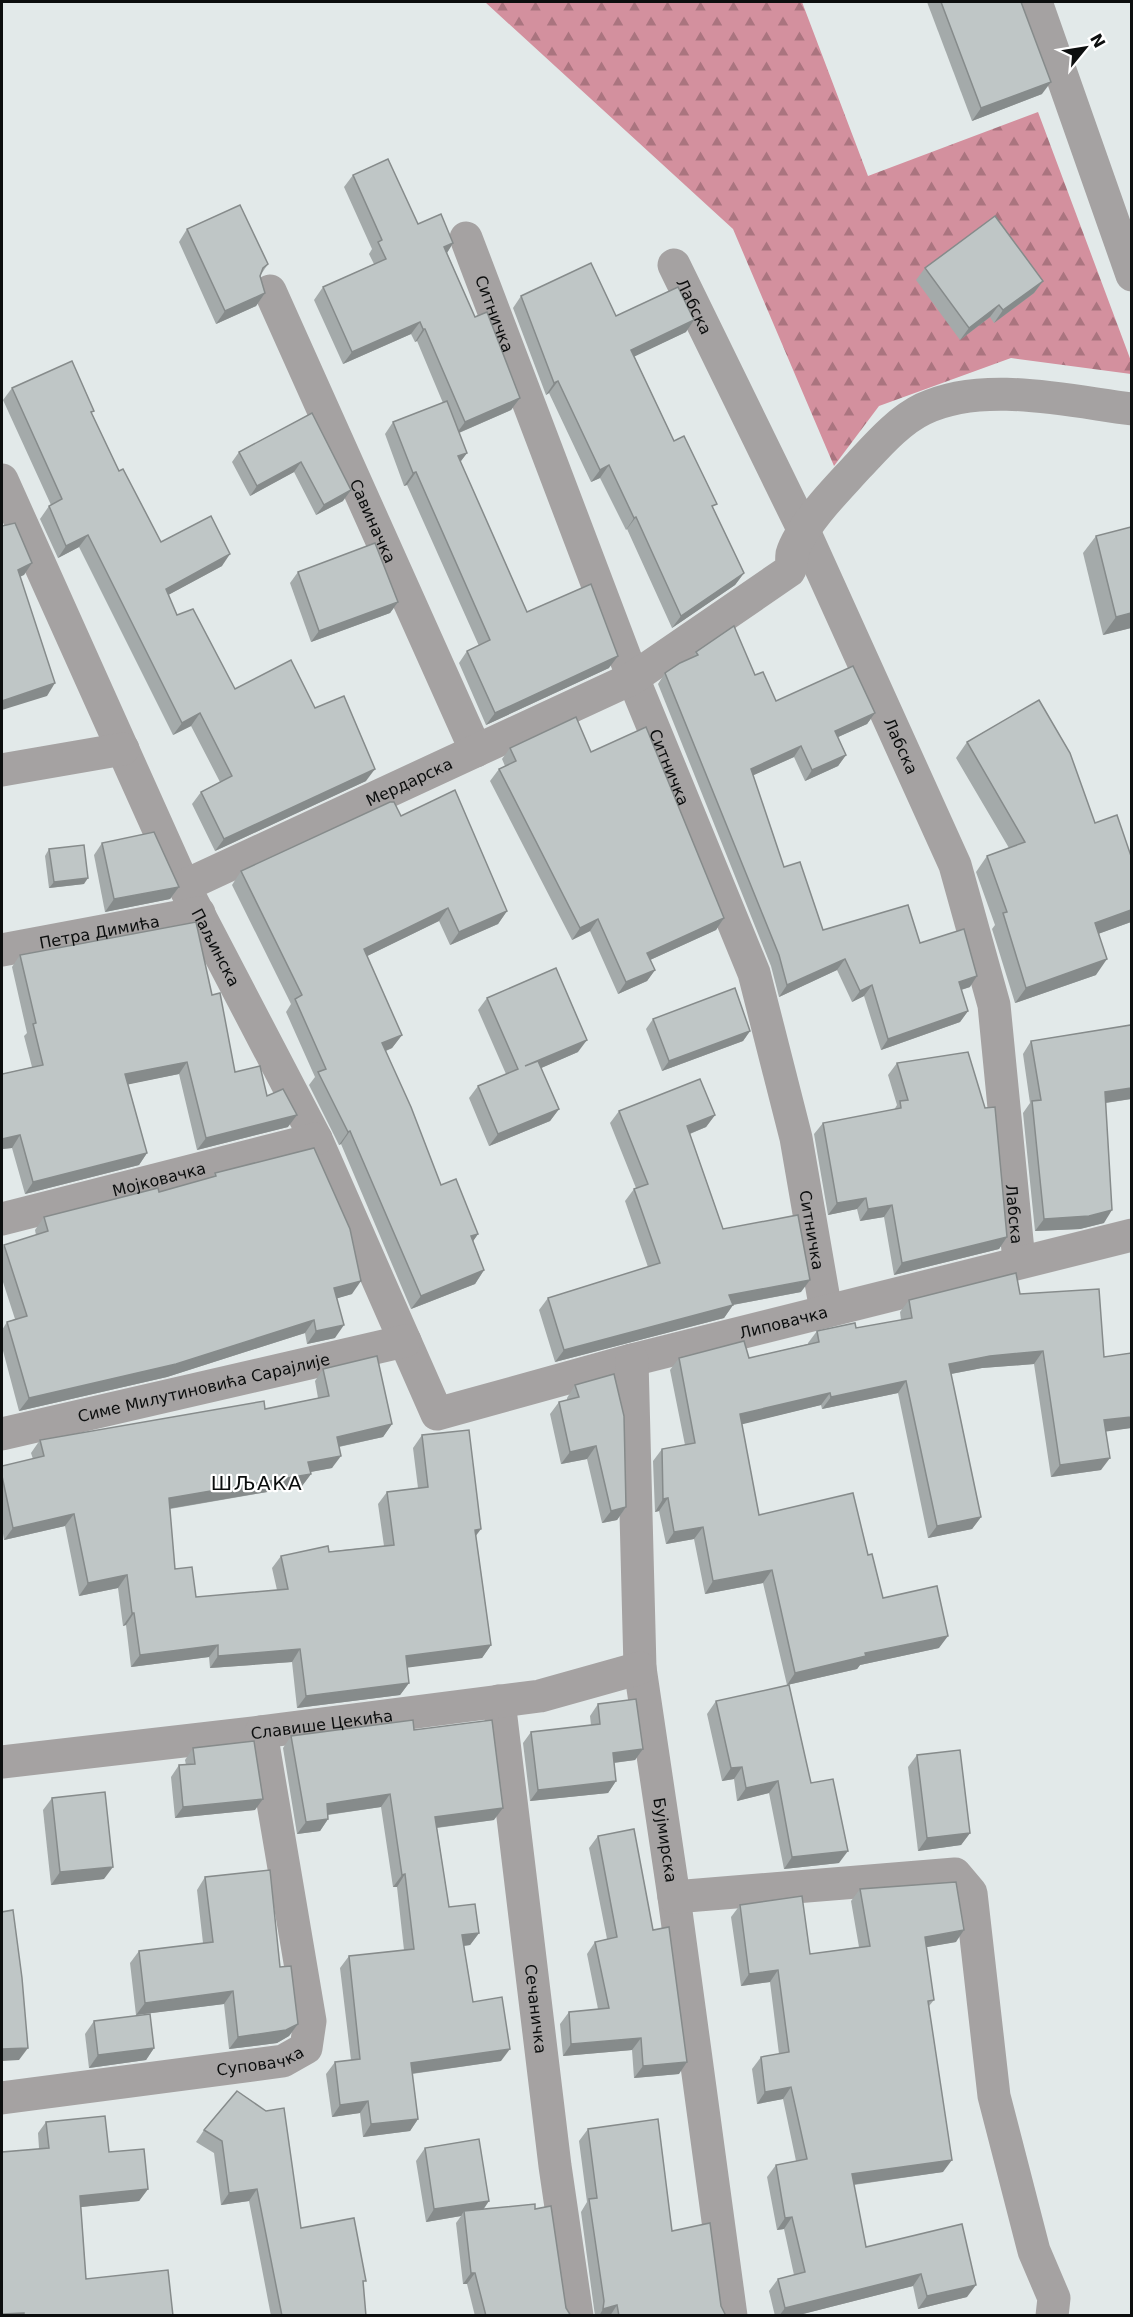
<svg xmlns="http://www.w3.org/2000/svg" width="1133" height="2317" viewBox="0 0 1133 2317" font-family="'DejaVu Sans',sans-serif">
<defs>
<pattern id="forest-firs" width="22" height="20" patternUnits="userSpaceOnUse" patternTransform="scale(1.5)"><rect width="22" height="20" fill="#d3909e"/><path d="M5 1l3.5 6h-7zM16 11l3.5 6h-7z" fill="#aa747f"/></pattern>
</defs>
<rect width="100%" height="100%" fill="#e2e9e9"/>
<!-- forest -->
<polygon fill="url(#forest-firs)" points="485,2 802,2 868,176 1038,112 1131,361 1131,374 1011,358 879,406 834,466 733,229"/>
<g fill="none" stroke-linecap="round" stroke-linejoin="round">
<!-- minor -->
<g stroke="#a5a2a2" stroke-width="33">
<polyline points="1036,2 1132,275"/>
<path id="s1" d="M466,238L633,678L754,973L796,1138L826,1311"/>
<path id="s2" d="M674,265L804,531L955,865L994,1005L1019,1261"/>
<path id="s3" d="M270,291L476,751"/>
<path id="s4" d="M2,480L184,886L316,1139L437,1414L632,1360L1132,1235"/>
<polyline points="2,770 123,749"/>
<path id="s5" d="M184,886L633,678L789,571C793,565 791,561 792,554C794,546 798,540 802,533C818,508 838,488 858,466C876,447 898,421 923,409C983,380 1068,401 1132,409"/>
<path id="s6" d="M2,950L199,913"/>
<path id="s7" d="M2,1219L316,1139"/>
<path id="s8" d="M632,1360L640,1668L674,1897L731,2316"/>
<path id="s9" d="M2,1434L405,1341"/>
<path id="s10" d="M499,1701L555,2166L577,2316"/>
<path id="s11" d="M2,1762L261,1732L540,1696L640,1668"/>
<polyline points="674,1897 955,1874 971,1893 994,2096 1034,2251 1054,2298 1052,2316"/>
<path id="s12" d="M2,2098L283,2061L306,2048L310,2021L261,1732"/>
</g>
</g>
<!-- wall -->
<g fill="#a4aaaa">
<polygon points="927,2 1021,2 1042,94 972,121"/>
<polygon points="353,175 418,224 453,243 447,253 475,317 520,398 511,410 459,433 467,453 460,462 527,612 609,668 486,725 459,663 467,651 479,646 407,485 404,486 385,434 393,422 443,403 417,341 415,342 411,334 343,364 314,300 323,287 374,264 369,254 372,249 344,187"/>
<polygon points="187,229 268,264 260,276 265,293 256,306 216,324 179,242"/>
<polygon points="925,268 1043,281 1034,293 994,323 990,317 960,340 916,280"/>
<polygon points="521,296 686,332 634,356 674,441 713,509 744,573 735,585 672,628 627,529 626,530 600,478 591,482 549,393 546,395 513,308"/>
<polygon points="12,388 92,414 119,471 161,542 222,566 168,595 177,615 235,689 315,708 366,781 215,851 192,804 201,792 220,782 191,726 173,735 79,547 58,558 40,519 49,506 51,505 3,400"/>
<polygon points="312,413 343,501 316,515 294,472 250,496 232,462 239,452"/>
<polygon points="1096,536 1131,628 1103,635 1083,553"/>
<polygon points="298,572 398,602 390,613 311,642 290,583"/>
<polygon points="696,652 755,675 776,701 875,713 867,724 838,737 846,755 838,766 805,781 794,757 753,775 784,867 823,930 920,943 970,987 961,990 968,1011 960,1022 881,1050 864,996 852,1002 837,970 779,997 771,966 658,684 665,673 692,658"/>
<polygon points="967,742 1095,823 1131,856 1131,922 1098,934 1096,975 1015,1003 992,929 995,925 976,872 987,856 1009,848 956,758"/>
<polygon points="510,748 591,752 724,918 716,930 650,960 655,970 647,981 618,994 590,931 572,940 490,781 499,769 505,766 502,759"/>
<polygon points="401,816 507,911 498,924 450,945 439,921 367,956 402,1035 392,1048 386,1051 441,1185 478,1234 473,1241 484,1270 475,1284 411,1309 341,1144 339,1145 309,1085 315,1077 286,1012 291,1004 232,885 241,871"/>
<polygon points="102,843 179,887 170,899 105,912 94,855"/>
<polygon points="49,849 84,884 49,888 45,856"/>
<polygon points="20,955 212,995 235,1072 267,1096 288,1127 197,1150 179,1074 128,1084 147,1153 139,1165 25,1194 12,1148 2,1149 2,1074 32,1067 24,1036 27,1033 12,967"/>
<polygon points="487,998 578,1052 541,1068 559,1109 550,1121 489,1146 469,1098 478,1086 506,1074 478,1010"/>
<polygon points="653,1019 750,1031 743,1041 662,1071 646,1029"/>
<polygon points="1131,1025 1131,1099 1106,1103 1104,1223 1080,1229 1035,1231 1023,1113 1030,1103 1023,1054 1031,1041"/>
<polygon points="897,1063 1007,1237 999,1249 894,1275 884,1217 860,1221 857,1209 828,1215 814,1134 823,1123 894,1110 897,1105 888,1075"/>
<polygon points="619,1111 715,1115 706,1127 690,1134 723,1229 801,1292 733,1305 724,1318 555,1362 539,1310 548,1298 648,1267 625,1201 634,1189 636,1188 610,1123"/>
<polygon points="215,1173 352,1294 337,1298 335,1338 307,1344 305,1333 167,1377 19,1411 2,1347 2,1330 7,1322 15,1319 2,1279 2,1249 4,1245 36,1235 35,1230 44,1217 159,1192 213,1177"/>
<polygon points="1020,1294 1104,1357 1131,1353 1131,1428 1106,1431 1101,1470 1051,1477 1034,1364 982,1368 951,1374 981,1517 972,1529 928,1538 898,1393 822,1409 821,1405 741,1424 759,1515 868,1555 883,1598 939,1648 860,1665 857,1669 787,1685 763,1583 705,1594 694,1539 666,1544 659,1511 655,1512 653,1461 662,1449 685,1445 670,1370 679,1358 749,1358 808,1344 808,1343 817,1331 856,1328 901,1320 900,1312 909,1300"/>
<polygon points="323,1369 392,1424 383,1437 339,1447 332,1468 310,1472 311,1474 302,1486 170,1509 175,1569 196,1597 277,1590 272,1568 281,1556 384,1546 378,1504 387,1492 418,1488 413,1448 422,1435 476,1536 491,1645 482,1658 407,1667 409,1683 400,1695 297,1708 292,1662 210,1668 209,1657 131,1667 126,1625 123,1626 118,1588 79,1596 65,1526 4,1540 2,1527 2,1466 33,1459 31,1453 40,1440 265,1409 318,1398 315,1381"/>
<polygon points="575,1385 626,1507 617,1520 602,1523 587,1459 561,1464 550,1414 559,1402 567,1400 567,1398"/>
<polygon points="716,1701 811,1783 839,1863 784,1869 769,1793 737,1801 734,1779 722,1781 707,1714"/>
<polygon points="598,1704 643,1749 635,1760 614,1763 616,1781 608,1793 530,1801 523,1743 531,1732 591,1725 590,1716"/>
<polygon points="414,1730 494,1820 437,1828 449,1907 479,1933 470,1945 464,1946 473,2002 501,2061 412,2074 418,2119 410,2131 363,2137 360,2113 332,2117 326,2074 335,2062 351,2060 340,1968 349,1956 404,1950 397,1887 393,1887 381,1807 328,1815 328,1819 320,1831 297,1834 283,1748 291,1736"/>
<polygon points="193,1748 255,1810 175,1818 171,1777 179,1765 186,1765 185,1760"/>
<polygon points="917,1755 970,1833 961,1845 918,1851 908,1767"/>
<polygon points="52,1798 104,1879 51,1885 43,1810"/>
<polygon points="598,1836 679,2074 634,2078 632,2050 563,2056 560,2024 569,2012 598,2009 587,1954 595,1942 607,1939 589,1848"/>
<polygon points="205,1877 280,1967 298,2024 289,2036 277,2043 229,2049 224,2004 136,2015 130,1963 139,1951 203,1943 197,1890"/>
<polygon points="860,1889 956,1942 926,1947 934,2000 929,2006 943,2172 854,2185 866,2247 967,2297 918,2309 913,2286 795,2316 775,2316 769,2291 778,2279 794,2275 784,2229 777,2230 767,2177 776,2165 796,2161 783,2099 757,2104 752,2069 761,2057 779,2054 770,1982 741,1986 731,1917 740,1905 810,1954 859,1947 851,1901"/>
<polygon points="94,2021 154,2048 146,2060 89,2068 85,2034"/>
<polygon points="237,2091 301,2228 363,2285 366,2316 271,2316 249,2201 221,2205 214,2153 196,2142 204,2130"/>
<polygon points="46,2122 109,2152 148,2189 139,2201 81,2207 86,2279 173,2316 2,2316 39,2148 38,2133"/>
<polygon points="588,2129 672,2231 726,2316 595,2316 581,2212 587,2202 579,2141"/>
<polygon points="425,2148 483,2209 535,2209 566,2308 571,2316 475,2316 467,2284 463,2284 456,2223 461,2216 426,2222 416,2161"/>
</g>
<!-- shaded-wall -->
<g fill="#868b8b">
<polygon points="1051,82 1042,94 972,121 981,108"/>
<polygon points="453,243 445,256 444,247"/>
<polygon points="1043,281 1034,293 994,323 1003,310"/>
<polygon points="265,293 256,306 216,324 225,311"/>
<polygon points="999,305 990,317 960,340 969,328"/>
<polygon points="694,320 686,332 623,362 631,350"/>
<polygon points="420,322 411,334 343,364 352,352"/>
<polygon points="423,329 425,329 417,341 415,342"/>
<polygon points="558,381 549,393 546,395 554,383"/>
<polygon points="520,398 511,410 456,434 465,422"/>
<polygon points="467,453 458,465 458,456"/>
<polygon points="301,462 294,472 250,496 257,486"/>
<polygon points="609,465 600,478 591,482 600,470"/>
<polygon points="416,472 407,485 404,486 413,473"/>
<polygon points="351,490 343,501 316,515 324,505"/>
<polygon points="636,517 627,529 626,530 634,518"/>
<polygon points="88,535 79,547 58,558 66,546"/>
<polygon points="230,554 222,566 157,601 166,589"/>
<polygon points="32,563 24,575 9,582 18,570"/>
<polygon points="744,573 735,585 672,628 681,616"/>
<polygon points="398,602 390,613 311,642 319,631"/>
<polygon points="1131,613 1131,628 1103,635 1116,617"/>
<polygon points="618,656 609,668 486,725 495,713"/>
<polygon points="55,683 47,696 2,710 2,701"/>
<polygon points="200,713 191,726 173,735 182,723"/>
<polygon points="875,713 867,724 827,742 835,731"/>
<polygon points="801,746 794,757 743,780 751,769"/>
<polygon points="846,755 838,766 805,781 812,770"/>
<polygon points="375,769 366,781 215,851 224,839"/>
<polygon points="88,878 84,884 49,888 54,882"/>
<polygon points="179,887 170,899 105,912 114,899"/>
<polygon points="448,908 439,921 355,962 364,949"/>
<polygon points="1131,910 1131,922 1084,939 1095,923"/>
<polygon points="507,911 498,924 450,945 459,932"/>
<polygon points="724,918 716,930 639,965 647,953"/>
<polygon points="598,919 590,931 572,940 580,928"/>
<polygon points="845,959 837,970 779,997 787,985"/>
<polygon points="1107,959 1096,975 1015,1003 1026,988"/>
<polygon points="655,970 647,981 618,994 626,982"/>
<polygon points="977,976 970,987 951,993 959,982"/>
<polygon points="872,985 864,996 852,1002 860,991"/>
<polygon points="968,1011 960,1022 881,1050 888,1039"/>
<polygon points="750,1031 743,1041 662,1071 669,1061"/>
<polygon points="402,1035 392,1048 373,1056 382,1043"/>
<polygon points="587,1040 578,1052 516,1079 525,1066"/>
<polygon points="187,1062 179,1074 116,1087 125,1074"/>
<polygon points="1131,1088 1131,1099 1097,1104 1105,1092"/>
<polygon points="559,1109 550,1121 489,1146 498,1134"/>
<polygon points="297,1115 288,1127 197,1150 206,1138"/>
<polygon points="715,1115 706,1127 679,1138 687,1126"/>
<polygon points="350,1131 341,1144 339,1145 348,1132"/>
<polygon points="20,1135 12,1148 2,1149 2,1139"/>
<polygon points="147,1153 139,1165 25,1194 33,1182"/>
<polygon points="866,1198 857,1209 828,1215 837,1203"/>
<polygon points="892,1205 884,1217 860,1221 868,1209"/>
<polygon points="1112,1210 1104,1223 1080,1229 1035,1231 1044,1219"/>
<polygon points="478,1234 469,1247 471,1236"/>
<polygon points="1007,1237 999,1249 894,1275 902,1263"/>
<polygon points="484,1270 475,1284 411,1309 421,1296"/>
<polygon points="810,1280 801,1292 721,1307 729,1295"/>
<polygon points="361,1281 352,1294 325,1302 334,1288"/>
<polygon points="733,1305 724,1318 555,1362 564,1350"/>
<polygon points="314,1320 305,1333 167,1377 19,1411 29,1398"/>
<polygon points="344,1325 335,1338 307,1344 316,1331"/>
<polygon points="1043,1351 1034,1364 982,1368 940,1376 949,1364 990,1356"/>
<polygon points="906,1381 898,1393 822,1409 831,1397"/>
<polygon points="830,1393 821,1405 731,1427 740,1414"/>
<polygon points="1131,1417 1131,1428 1096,1433 1104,1420"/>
<polygon points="392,1424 383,1437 328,1449 337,1437"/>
<polygon points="596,1446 587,1459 561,1464 570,1452"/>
<polygon points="341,1456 332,1468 300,1474 308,1462"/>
<polygon points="1110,1458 1101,1470 1051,1477 1060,1465"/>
<polygon points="311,1474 302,1486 161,1510 169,1498"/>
<polygon points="668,1498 659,1511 655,1512 663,1499"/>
<polygon points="626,1507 617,1520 602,1523 611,1511"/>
<polygon points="74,1514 65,1526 4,1540 13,1528"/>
<polygon points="981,1517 972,1529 928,1538 937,1526"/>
<polygon points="703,1527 694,1539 666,1544 674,1532"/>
<polygon points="481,1529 472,1541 475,1530"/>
<polygon points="772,1570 763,1583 705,1594 713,1581"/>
<polygon points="127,1575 118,1588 79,1596 88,1583"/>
<polygon points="132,1613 134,1613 126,1625 123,1626"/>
<polygon points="948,1636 939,1648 860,1665 857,1669 787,1685 795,1673 865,1653"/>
<polygon points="218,1645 209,1657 131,1667 140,1655"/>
<polygon points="491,1645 482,1658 397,1669 406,1656"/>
<polygon points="300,1649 292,1662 210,1668 218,1656"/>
<polygon points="409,1683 400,1695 297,1708 306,1696"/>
<polygon points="643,1749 635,1760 604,1764 613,1753"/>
<polygon points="742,1767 734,1779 722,1781 731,1768"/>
<polygon points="616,1781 608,1793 530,1801 538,1790"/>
<polygon points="778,1781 769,1793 737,1801 746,1788"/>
<polygon points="390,1794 381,1807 318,1816 327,1804"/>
<polygon points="263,1799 255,1810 175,1818 183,1807"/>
<polygon points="503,1808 494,1820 426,1829 435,1817"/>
<polygon points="328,1819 320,1831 297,1834 306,1822"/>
<polygon points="970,1833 961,1845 918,1851 927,1838"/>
<polygon points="848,1851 839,1863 784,1869 792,1857"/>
<polygon points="113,1867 104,1879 51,1885 60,1872"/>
<polygon points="405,1874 397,1887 393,1887 402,1875"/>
<polygon points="964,1930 956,1942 916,1949 925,1937"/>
<polygon points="479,1933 470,1945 453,1947 462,1935"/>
<polygon points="778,1970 770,1982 741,1986 749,1974"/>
<polygon points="233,1991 224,2004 136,2015 145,2003"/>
<polygon points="298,2024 289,2036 277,2043 229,2049 238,2037"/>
<polygon points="641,2038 632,2050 563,2056 571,2044"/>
<polygon points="28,2048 19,2060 2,2061 2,2049"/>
<polygon points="154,2048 146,2060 89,2068 98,2055"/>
<polygon points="510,2049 501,2061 402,2075 411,2063"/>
<polygon points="687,2062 679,2074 634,2078 643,2066"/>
<polygon points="791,2087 783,2099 757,2104 765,2092"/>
<polygon points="368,2101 360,2113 332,2117 340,2105"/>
<polygon points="418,2119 410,2131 363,2137 371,2124"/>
<polygon points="952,2160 943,2172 843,2186 852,2174"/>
<polygon points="148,2189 139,2201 72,2208 80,2196"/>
<polygon points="257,2189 249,2201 221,2205 229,2193"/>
<polygon points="489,2201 481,2213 464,2211 461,2216 426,2222 434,2209"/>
<polygon points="792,2217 784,2229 777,2230 785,2218"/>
<polygon points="471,2273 475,2273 467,2284 463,2284"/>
<polygon points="921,2274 913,2286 795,2316 779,2316 785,2308"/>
<polygon points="976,2285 967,2297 918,2309 927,2296"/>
<polygon points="617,2305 610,2316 599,2316 603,2309"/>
<polygon points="24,2313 22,2316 2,2316 2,2314"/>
</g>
<!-- building -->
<g fill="#bfc6c6" stroke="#868b8b" stroke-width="1.5">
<polygon points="941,2 1021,2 1051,82 981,108"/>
<polygon points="388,159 418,224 441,214 453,243 444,247 475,317 487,312 520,398 465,422 425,329 423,329 420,322 352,352 323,287 386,259 378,242 382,240 353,175"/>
<polygon points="240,205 268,264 263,268 260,276 265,293 225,311 187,229"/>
<polygon points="995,216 1043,281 1003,310 999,305 969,328 925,268"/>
<polygon points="591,263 616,316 678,287 694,320 631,350 674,441 684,436 717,504 712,506 744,573 681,616 636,517 634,518 609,465 600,470 558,381 554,383 521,296"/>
<polygon points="72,361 94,411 91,412 119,471 123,469 161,542 211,516 230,554 166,589 177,615 193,609 235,689 291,660 315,708 344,696 375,769 224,839 201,792 232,776 200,713 182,723 88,535 66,546 49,506 62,499 12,388"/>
<polygon points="447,401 467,453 458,456 527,612 591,584 618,656 495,713 467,651 490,640 416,472 413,473 393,422"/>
<polygon points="312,413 351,490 324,505 301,462 257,486 239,452"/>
<polygon points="15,523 32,563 18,570 55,683 2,701 2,526"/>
<polygon points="1131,527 1131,613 1116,617 1096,536"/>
<polygon points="375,543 398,602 319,631 298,572"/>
<polygon points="734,626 755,675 763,672 776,701 853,666 875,713 835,731 846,755 812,770 801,746 751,769 784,867 800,862 823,930 908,905 920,943 964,929 977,976 959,982 968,1011 888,1039 872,985 860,991 845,959 787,985 779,955 665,673 680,663 698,655 696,652"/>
<polygon points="1039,700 1070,753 1095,823 1117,815 1131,856 1131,910 1095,923 1107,959 1026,988 1003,913 1007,912 987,856 1025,842 967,742"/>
<polygon points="576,717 591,752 646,727 724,918 647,953 655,970 626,982 598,919 580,928 499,769 516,761 510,748"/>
<polygon points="455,790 507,911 459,932 448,908 364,949 402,1035 382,1043 411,1107 441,1185 456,1179 478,1234 471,1236 484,1270 421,1296 350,1131 348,1132 318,1072 326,1069 295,999 302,995 241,871 390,802 394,802 401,816"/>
<polygon points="154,832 179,887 114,899 102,843"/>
<polygon points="84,845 88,878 54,882 49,849"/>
<polygon points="196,922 212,995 220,993 235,1072 260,1066 267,1096 283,1089 297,1115 206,1138 187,1062 125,1074 147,1153 33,1182 20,1135 2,1139 2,1074 43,1065 33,1024 36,1023 20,955"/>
<polygon points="556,968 587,1040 525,1066 538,1061 559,1109 498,1134 478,1086 518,1069 487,998"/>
<polygon points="735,988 750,1031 669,1061 653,1019"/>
<polygon points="1131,1025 1131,1088 1105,1092 1112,1210 1089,1216 1044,1219 1032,1101 1041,1100 1031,1041"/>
<polygon points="968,1052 985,1108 995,1107 1007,1237 902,1263 892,1205 868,1209 866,1198 837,1203 823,1123 901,1108 900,1101 908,1100 897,1063"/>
<polygon points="700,1079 715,1115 687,1126 723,1229 798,1215 810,1280 729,1295 733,1305 564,1350 548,1298 660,1263 634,1189 648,1184 619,1111"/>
<polygon points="314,1148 350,1229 361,1281 334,1288 344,1325 316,1331 314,1320 176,1364 29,1398 7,1322 27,1316 4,1245 48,1231 44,1217 158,1188 159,1192 216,1176 215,1173"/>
<polygon points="1016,1273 1020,1294 1099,1289 1104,1357 1131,1353 1131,1417 1104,1420 1110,1458 1060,1465 1043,1351 990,1356 949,1364 981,1517 937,1526 906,1381 831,1397 830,1393 740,1414 759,1515 853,1493 868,1555 872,1554 883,1598 937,1586 948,1636 865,1653 866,1656 795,1673 772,1570 713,1581 703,1527 674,1532 668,1498 663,1499 662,1449 695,1443 679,1358 744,1341 749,1358 819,1342 817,1331 855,1323 856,1328 912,1318 909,1300"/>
<polygon points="377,1356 392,1424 337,1437 341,1456 308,1462 311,1474 169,1498 175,1569 192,1567 196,1597 288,1589 281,1556 328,1546 329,1552 394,1545 387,1492 428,1487 422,1435 469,1430 481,1529 475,1530 491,1645 406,1656 409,1683 306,1696 300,1649 218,1656 218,1645 140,1655 134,1613 132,1613 127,1575 88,1583 74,1514 13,1528 2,1476 2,1466 44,1456 40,1440 264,1401 265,1409 329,1396 323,1369"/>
<polygon points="614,1374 624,1416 626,1507 611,1511 596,1446 570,1452 559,1402 579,1397 575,1385"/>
<polygon points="789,1685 811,1783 833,1779 848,1851 792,1857 778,1781 746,1788 742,1767 731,1768 716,1701"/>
<polygon points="636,1699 643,1749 613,1753 616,1781 538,1790 531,1732 600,1724 598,1704"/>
<polygon points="413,1720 414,1730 492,1720 503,1808 435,1817 449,1907 475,1904 479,1933 462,1935 473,2002 502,1997 510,2049 411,2063 418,2119 371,2124 368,2101 340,2105 335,2062 360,2059 349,1956 414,1949 405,1874 402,1875 390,1794 327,1804 328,1819 306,1822 291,1736"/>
<polygon points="254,1741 263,1799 183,1807 179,1765 195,1764 193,1748"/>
<polygon points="960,1750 970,1833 927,1838 917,1755"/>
<polygon points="105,1792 113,1867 60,1872 52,1798"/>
<polygon points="634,1829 653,1930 669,1927 687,2062 643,2066 641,2038 571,2044 569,2012 609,2008 595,1942 617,1937 598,1836"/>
<polygon points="270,1870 280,1967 291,1966 298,2024 286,2030 238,2037 233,1991 145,2003 139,1951 213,1942 205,1877"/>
<polygon points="956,1882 964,1930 925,1937 934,2000 928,2001 952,2160 852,2174 866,2247 962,2224 976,2285 927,2296 921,2274 785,2308 778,2279 805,2272 792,2217 785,2218 776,2165 807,2159 791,2087 765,2092 761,2057 789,2052 778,1970 749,1974 740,1905 802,1896 810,1954 870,1946 860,1889"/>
<polygon points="13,1910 22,1978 28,2048 2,2049 2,1912"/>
<polygon points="150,2014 154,2048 98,2055 94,2021"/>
<polygon points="237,2091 266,2111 284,2108 301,2228 354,2218 366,2281 363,2281 366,2316 282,2316 257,2189 229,2193 222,2141 204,2130"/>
<polygon points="105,2116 109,2152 144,2149 148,2189 80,2196 86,2279 168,2270 173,2316 24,2316 24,2313 2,2314 2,2152 49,2148 46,2122"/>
<polygon points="658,2119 672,2231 710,2223 721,2306 726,2316 619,2316 617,2305 603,2309 604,2301 589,2199 597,2198 588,2129"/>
<polygon points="479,2139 489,2201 434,2209 425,2148"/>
<polygon points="535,2204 535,2209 551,2206 566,2308 571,2316 486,2316 475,2273 471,2273 464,2211"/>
</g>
<g text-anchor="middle" stroke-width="4.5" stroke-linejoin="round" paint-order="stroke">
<!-- street labels -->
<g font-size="16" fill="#0c0e0e" stroke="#fff">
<text dy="6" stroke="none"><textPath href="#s2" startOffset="46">Лабска</textPath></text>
<text dy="6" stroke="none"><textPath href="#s1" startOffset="81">Ситничка</textPath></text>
<text dy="6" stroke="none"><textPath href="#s3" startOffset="252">Савиначка</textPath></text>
<text dy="6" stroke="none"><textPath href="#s2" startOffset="532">Лабска</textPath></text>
<text dy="6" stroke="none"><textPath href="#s1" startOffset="567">Ситничка</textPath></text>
<text dy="6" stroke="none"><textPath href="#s5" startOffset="248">Мердарска</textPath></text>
<text dy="6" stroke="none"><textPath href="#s6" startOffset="99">Петра Димића</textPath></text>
<text dy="6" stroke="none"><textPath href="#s4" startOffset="514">Паљинска</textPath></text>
<text dy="6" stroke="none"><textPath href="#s7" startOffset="162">Мојковачка</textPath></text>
<text dy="6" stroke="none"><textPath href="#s2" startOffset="1018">Лабска</textPath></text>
<text dy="6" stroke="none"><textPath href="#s1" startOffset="1053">Ситничка</textPath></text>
<text dy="6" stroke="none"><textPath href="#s4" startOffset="1389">Липовачка</textPath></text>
<text dy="6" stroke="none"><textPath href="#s9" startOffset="207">Симе Милутиновића Сарајлије</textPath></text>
<text dy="6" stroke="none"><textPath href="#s11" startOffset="322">Славише Цекића</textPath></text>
<text dy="6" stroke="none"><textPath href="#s8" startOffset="482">Бујмирска</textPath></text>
<text dy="6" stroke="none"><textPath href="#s10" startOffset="310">Сечаничка</textPath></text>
<text dy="6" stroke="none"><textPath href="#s12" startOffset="261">Суповачка</textPath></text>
</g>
<!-- quarter labels -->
<g font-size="20" letter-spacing="1.5" fill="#0c0e0e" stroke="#fff">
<text x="257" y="1490">ШЉАКА</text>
</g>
</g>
<!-- border -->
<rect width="1133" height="2317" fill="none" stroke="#0c0e0e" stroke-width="6"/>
<!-- north arrow -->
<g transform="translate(1085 48) rotate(60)" stroke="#ffffff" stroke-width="4.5" paint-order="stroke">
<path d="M0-4.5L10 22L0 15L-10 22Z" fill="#0c0e0e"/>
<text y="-9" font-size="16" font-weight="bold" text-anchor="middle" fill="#0c0e0e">N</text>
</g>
</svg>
